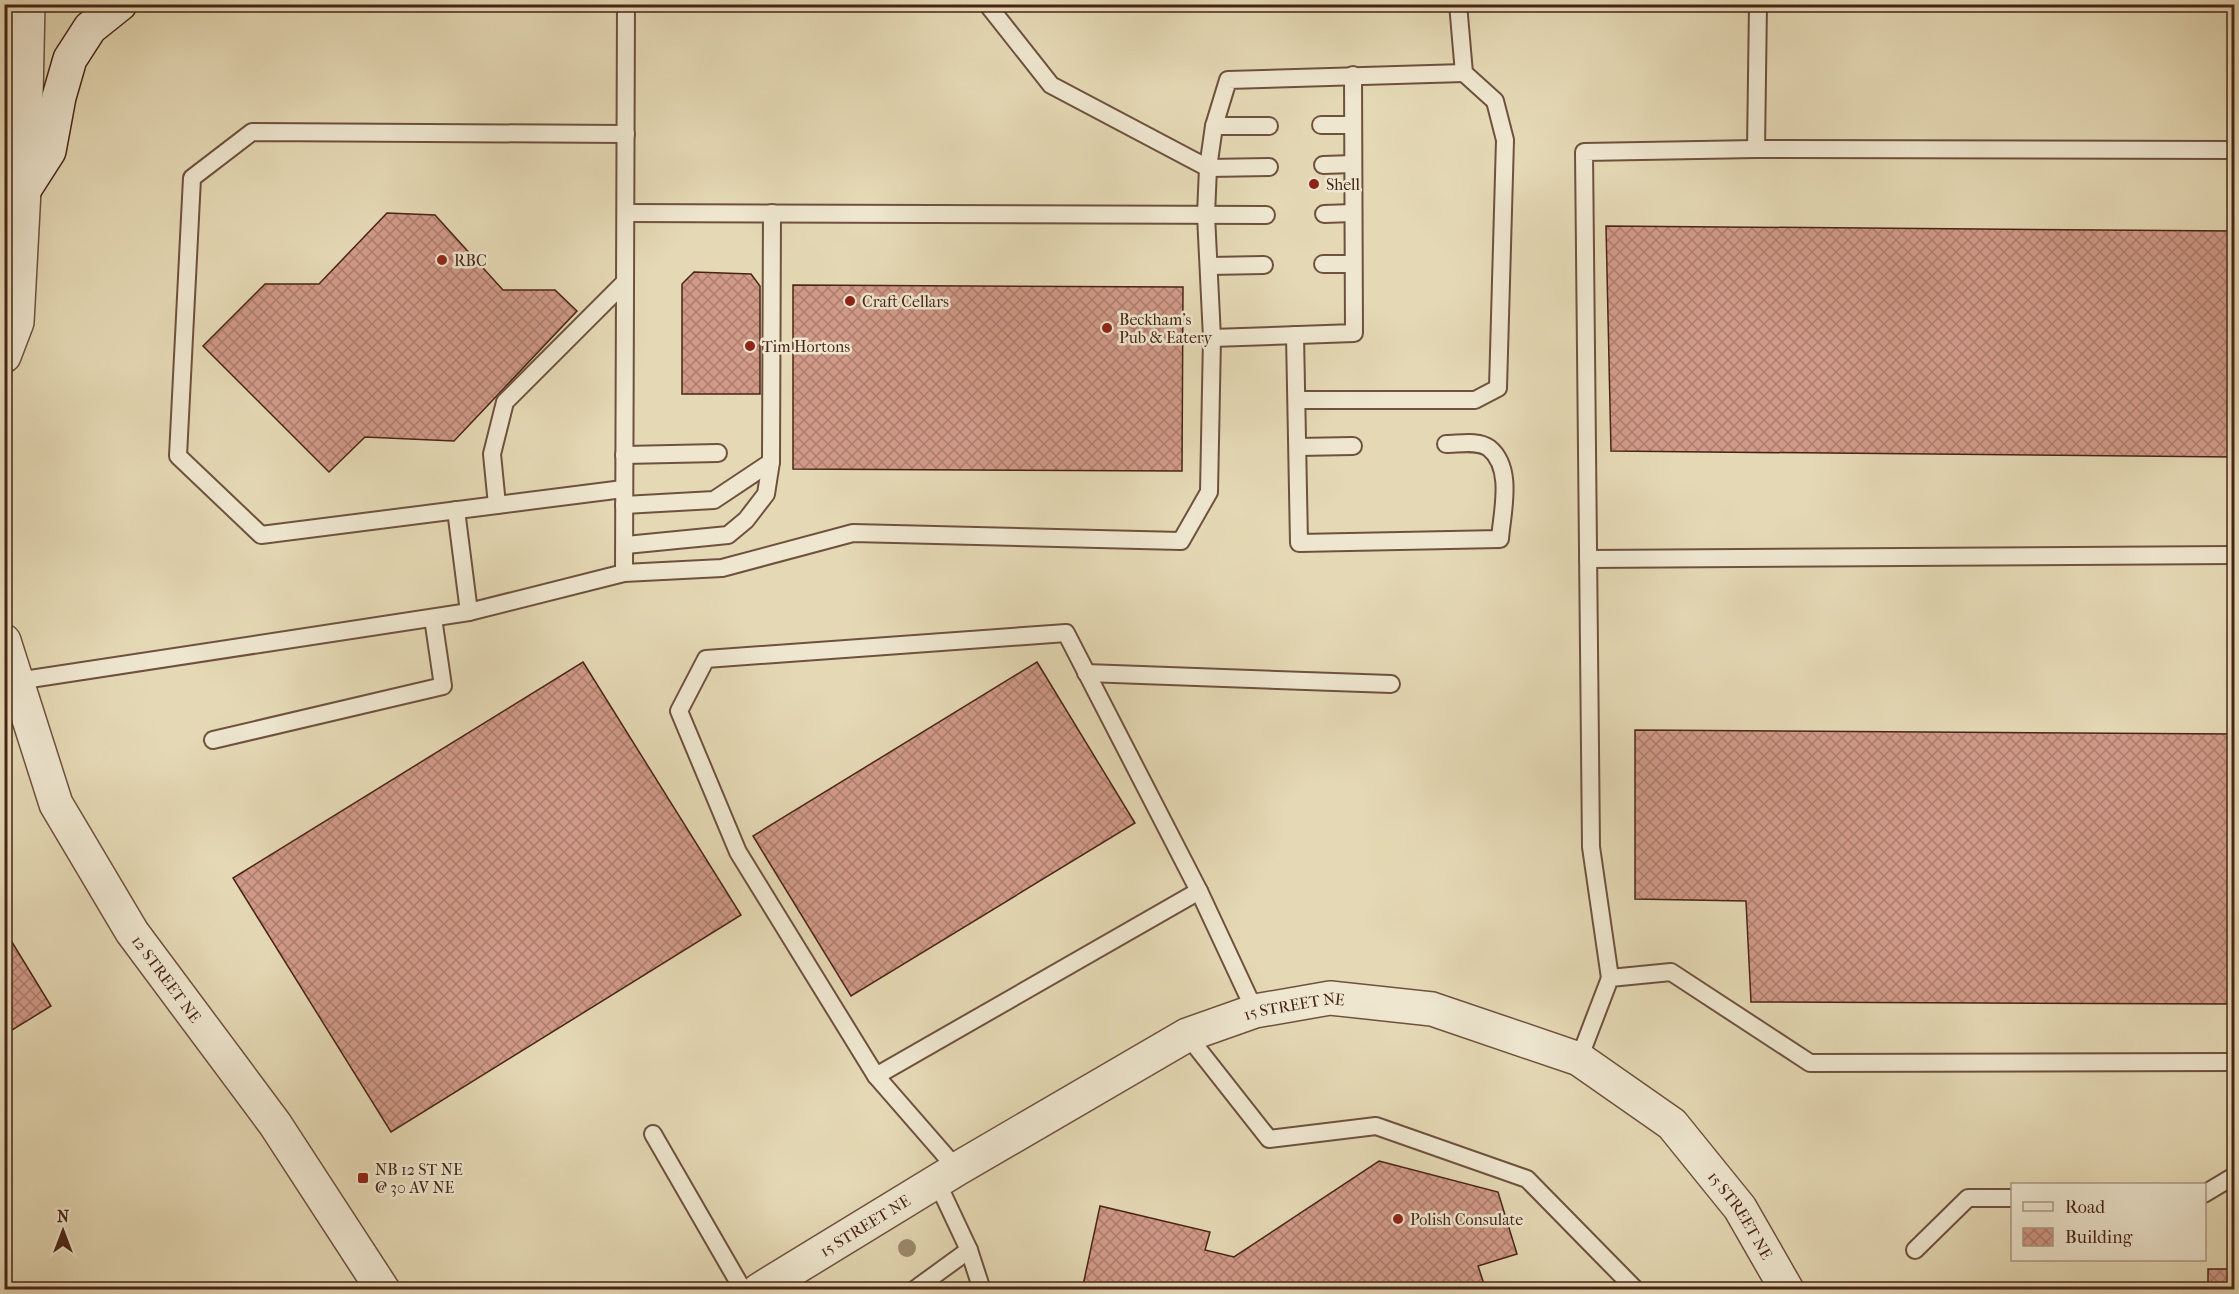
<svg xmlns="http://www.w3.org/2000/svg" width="2239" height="1294" viewBox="0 0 2239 1294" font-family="'IM FELL French Canon',serif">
<defs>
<pattern id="building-cross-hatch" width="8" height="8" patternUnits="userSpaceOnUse" patternTransform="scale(1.5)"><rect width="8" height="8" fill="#d19a88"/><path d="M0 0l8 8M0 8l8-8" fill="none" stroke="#ac7d6e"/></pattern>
</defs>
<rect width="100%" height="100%" fill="#e5d9b5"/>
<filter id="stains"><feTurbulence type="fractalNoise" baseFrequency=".00333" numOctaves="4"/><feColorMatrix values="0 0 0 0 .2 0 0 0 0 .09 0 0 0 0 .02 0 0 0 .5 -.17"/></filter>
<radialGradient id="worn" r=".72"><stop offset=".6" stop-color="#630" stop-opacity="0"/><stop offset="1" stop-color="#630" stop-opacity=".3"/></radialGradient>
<!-- building -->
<g fill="url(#building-cross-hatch)" stroke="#482417" stroke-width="1.5">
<polygon points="387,213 435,215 503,290 555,290 577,311 454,441 365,437 329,472 203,346 265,284 319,284"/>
<polygon points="1606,226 2234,231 2234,457 1611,451"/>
<polygon points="694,272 751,274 760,286 760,394 682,394 682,284"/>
<polygon points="793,285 1183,287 1182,471 793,469"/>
<polygon points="583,662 741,915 391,1132 233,878"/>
<polygon points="1037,662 1135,823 851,996 753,836"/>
<polygon points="1635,730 2234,734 2234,1004 1751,1002 1746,901 1635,899"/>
<polygon points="4,929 51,1006 4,1035"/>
<polygon points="1379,1161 1498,1192 1517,1254 1478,1266 1486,1290 1082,1290 1100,1206 1210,1232 1205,1250 1234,1257"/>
<rect x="2208" y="1269" width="26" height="21"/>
</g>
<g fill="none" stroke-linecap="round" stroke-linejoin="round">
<!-- service casing -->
<g stroke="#6f513e" stroke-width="20">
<g id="service">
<polyline points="987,4 1051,85 1208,168 1269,167"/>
<polyline points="1321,125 1353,125"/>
<polyline points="1214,126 1269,126"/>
<polyline points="1756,149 1758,4"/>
<polyline points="1323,165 1353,164"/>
<polyline points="626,213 1266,215"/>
<polyline points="1324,214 1353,213"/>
<polyline points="1323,264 1353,264"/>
<polyline points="1209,266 1264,265"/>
<path d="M1295,335L1299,543L1500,539C1502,512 1514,468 1489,448C1478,440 1459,444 1446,444"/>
<polyline points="1212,338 1354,333 1353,75"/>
<polyline points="1297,400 1475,400 1498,388 1505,140 1495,101 1464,73 1458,4"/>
<polyline points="1298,447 1353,446"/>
<polyline points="624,455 718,453"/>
<polyline points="623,489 261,535 178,456 192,178 252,132 626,134"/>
<polyline points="497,505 492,454 505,402 625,282"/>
<polyline points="624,505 714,500 771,462"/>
<polyline points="456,510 469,612"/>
<polyline points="626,545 728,535 746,520 766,494 771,462 772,213"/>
<polyline points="1588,559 2234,555"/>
<polyline points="624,573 722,568 853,533 1181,541 1209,492 1212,338 1206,215 1208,168 1214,126 1228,80 1464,73"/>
<polyline points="1086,673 1391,684"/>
<polyline points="17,681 469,612 624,573 626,4"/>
<polyline points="213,740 443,686 433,618"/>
<polyline points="1610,978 1591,847 1584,152 1756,149 2234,150"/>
<polyline points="1187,1035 1269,1139 1376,1126 1527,1179 1636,1290"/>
<polyline points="1579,1059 1610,978 1671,972 1810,1063 2234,1062"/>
<polyline points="876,1076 1199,891"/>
<polyline points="653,1134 743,1290"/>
<polyline points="957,1169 876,1076 738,852 679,711 706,659 1066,633 1199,891 1255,1011"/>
<polyline points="937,1182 969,1250 982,1290"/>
<polyline points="2204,1194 2234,1176"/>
<polyline points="1915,1250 1968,1198 2012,1198"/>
<polyline points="914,1290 969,1250"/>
</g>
</g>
<!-- minor casing -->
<g stroke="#6f513e" stroke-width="36">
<g id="minor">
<path id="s1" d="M759,1290L957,1169L1187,1035L1255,1011L1330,998L1432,1009L1579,1059L1672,1124L1740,1208L1787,1290"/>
</g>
</g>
<!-- tertiary casing -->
<g stroke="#6f513e" stroke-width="36">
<g id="tertiary">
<polyline points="4,356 17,322 24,190 28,4"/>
<path id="s2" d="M4,641L56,804L132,932L275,1124L383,1290"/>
</g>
</g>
<!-- secondary casing -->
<g stroke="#482417" stroke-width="36">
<polyline id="secondary" points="24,190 49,151 59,97 70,59 90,28 120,4"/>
</g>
<!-- service -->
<use href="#service" stroke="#eee6cf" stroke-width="16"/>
<!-- minor -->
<use href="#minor" stroke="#eee6cf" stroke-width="33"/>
<!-- tertiary -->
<use href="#tertiary" stroke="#eee6cf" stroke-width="33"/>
<!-- secondary -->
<use href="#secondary" stroke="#eee6cf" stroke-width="33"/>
</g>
<!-- trees -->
<circle fill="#9e8a6e" cx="907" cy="1248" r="9"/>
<!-- markers -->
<g fill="#8f2418" stroke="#eee6cf" stroke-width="2">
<circle cx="1314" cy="184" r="6"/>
<circle cx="442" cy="260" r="6"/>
<circle cx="850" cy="301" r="6"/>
<circle cx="1107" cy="328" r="6"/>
<circle cx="750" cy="346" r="6"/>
<rect x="357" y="1172" width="12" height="12" rx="3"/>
<circle cx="1398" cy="1219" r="6"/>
</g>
<g text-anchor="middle" stroke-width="5" stroke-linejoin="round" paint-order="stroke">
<!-- poi labels -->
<g font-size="16" fill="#482417" stroke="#eee6cf" text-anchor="start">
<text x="1326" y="190">Shell</text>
<text x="454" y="266">RBC</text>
<text x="862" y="307">Craft Cellars</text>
<text x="1119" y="325">Beckham's<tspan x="1119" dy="18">Pub &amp; Eatery</tspan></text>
<text x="762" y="352">Tim Hortons</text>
<text x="375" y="1175">NB 12 ST NE<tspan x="375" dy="18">@ 30 AV NE</tspan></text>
<text x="1410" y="1225">Polish Consulate</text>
</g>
<!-- street labels -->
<g font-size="16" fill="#482417" stroke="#eee6cf">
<text dy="6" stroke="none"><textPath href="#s2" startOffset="378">12 STREET NE</textPath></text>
<text dy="6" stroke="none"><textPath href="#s1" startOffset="610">15 STREET NE</textPath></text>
<text dy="6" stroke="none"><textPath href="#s1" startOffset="1132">15 STREET NE</textPath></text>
<text dy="6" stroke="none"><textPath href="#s1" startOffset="124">15 STREET NE</textPath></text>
</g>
</g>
<!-- margin -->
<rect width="2239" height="1294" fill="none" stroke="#e5d9b5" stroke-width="24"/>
<rect x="6" y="6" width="2227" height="1282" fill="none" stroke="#482417" stroke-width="3"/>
<rect x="12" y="12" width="2215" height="1270" fill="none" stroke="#482417" stroke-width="1.5"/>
<!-- legend -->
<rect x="2011" y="1183" width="195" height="78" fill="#eee6cf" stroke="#ac9885" stroke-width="1.5"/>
<rect x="2023" y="1202" width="30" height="9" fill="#eee6cf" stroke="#ac9885" stroke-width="1.5"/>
<text x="2065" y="1213" font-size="18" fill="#482417">Road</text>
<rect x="2023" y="1228" width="30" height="18" fill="url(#building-cross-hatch)" stroke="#ac9885" stroke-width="1.5"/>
<text x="2065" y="1243" font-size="18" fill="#482417">Building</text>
<!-- north arrow -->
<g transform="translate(63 1231)" stroke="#eee6cf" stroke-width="4.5" paint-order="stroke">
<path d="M0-4.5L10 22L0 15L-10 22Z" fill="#482417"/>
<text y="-9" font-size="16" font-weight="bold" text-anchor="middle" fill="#482417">N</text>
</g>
<rect width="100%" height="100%" filter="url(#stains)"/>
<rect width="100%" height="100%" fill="url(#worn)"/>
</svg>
